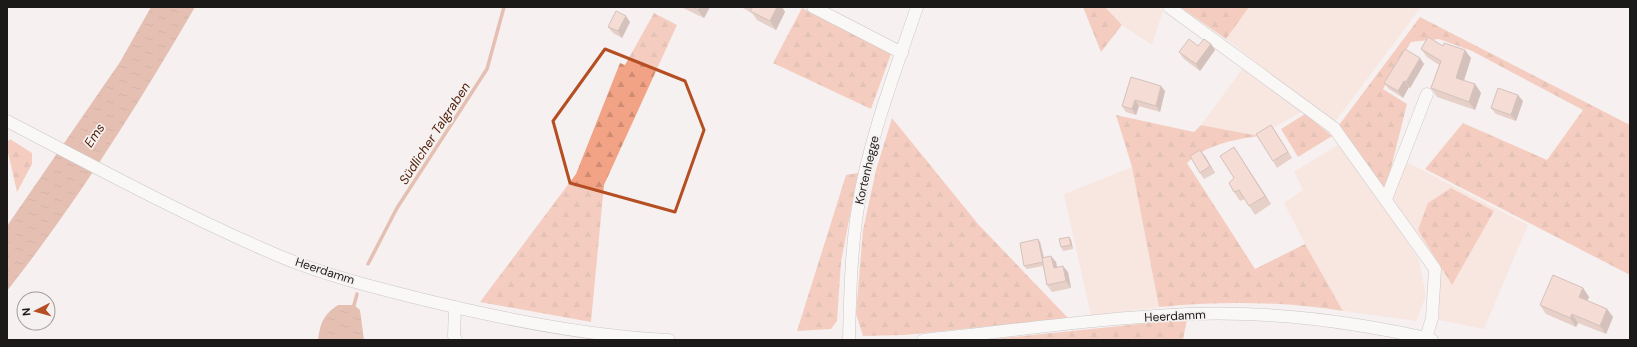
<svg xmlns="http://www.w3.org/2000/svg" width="1637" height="347" viewBox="0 0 1637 347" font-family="'DM Sans',sans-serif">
<defs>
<pattern id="forest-firs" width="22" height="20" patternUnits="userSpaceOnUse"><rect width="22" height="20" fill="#f2a385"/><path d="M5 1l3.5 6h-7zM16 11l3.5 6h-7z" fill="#cf8c72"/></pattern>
<pattern id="water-ripples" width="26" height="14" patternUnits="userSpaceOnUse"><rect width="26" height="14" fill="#d08467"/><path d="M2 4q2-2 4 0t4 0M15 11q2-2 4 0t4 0" fill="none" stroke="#a86b54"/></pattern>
</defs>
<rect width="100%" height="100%" fill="#f5f1f0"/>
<!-- grass -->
<g fill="#fadace">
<polygon points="1105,7 1158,7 1163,11 1152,45 1122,25"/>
<polygon points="1249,7 1421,7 1334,123 1226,39"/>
<polygon points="1243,68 1305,110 1259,136 1201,125"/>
<polygon points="1341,143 1419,260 1426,296 1416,321 1343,311 1305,244 1284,203 1303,190 1294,172"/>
<polygon points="1407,162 1528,225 1484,329 1439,320 1439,267 1391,200"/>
<polygon points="1132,167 1159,307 1091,316 1064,194"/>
</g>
<!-- forest -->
<g fill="url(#forest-firs)">
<polygon points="1083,7 1105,7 1122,25 1101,52"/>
<polygon points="1180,7 1249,7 1226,39"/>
<polygon points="802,8 891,54 871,109 773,63"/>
<polygon points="654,13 677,25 604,185 591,322 480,302 576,174 620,63 625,65"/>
<polygon points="1420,17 1630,125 1630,275 1425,169 1463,123 1547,160 1583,110 1472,51 1439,39 1411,42 1383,89 1407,104 1385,192 1339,125"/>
<polygon points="1305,114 1332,136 1298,157 1281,129"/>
<path d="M1116,115L1194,132L1201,125L1259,136C1232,140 1208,144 1187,163L1255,269L1305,244L1343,311C1282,301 1219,301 1159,307L1132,167Z"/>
<polygon points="892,118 978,224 1068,318 904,335 863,336 856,314 863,230 876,170"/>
<polygon points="10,139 32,153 32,164 17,192 7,148 7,142"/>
<polygon points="858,173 841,262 837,321 831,329 797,331 846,175"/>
<polygon points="1451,188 1494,211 1452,285 1418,230 1428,203"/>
<polygon points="1187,319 1183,340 985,340"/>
</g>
<!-- water -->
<g fill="url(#water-ripples)">
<path d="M151,7H195C138,105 77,202 7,291V226L120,62Z"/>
<path d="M338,305H354L360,310L364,340H318C320,323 324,314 338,305Z"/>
</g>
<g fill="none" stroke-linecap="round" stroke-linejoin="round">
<!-- stream -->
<g stroke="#d08467" stroke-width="3.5">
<polyline points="368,264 397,208 487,69 504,7"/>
<polyline points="353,309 357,294"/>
</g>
<!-- minor casing -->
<g stroke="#989593" stroke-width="13">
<g id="minor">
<polyline points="813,7 902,53"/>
<polyline points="1169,7 1334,128 1435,269 1432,318 1426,338"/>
<path d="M7,121C92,165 176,211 263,249C313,272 368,286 421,299C502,319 586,336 669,340"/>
<polyline points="1386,199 1427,94"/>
<polyline points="455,307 454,336 456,340"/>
<path d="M849,340C850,296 851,251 858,207C869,139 895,72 917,7"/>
<path d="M923,340C1011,331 1100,318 1188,314C1245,312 1302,316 1357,325C1382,329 1407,333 1432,340"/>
</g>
</g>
<!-- minor -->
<use href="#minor" stroke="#fff" stroke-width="12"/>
</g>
<!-- wall -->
<g fill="#d2a898">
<polygon points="683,7 710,7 704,18 683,8"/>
<polygon points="741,7 782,7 785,12 776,30 757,20 752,13"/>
<polygon points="630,22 622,38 613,33 608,27"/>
<polygon points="1211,44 1215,50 1200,71 1184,59 1179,52 1198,46"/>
<polygon points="1443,46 1471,58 1464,81 1475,84 1481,93 1475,110 1437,97 1431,88 1439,65 1427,57 1421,49"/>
<polygon points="1424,64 1410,88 1409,87 1403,98 1389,89 1384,83"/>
<polygon points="1131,77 1165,91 1160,112 1139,106 1136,115 1126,112 1122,106"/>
<polygon points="1523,101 1516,121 1496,114 1491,108"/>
<polygon points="1271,125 1292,158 1277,168 1273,161"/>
<polygon points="1234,147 1271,204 1255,215 1245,199 1240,201 1234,192"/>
<polygon points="1205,156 1215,173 1204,179 1200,173"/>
<polygon points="1069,237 1071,240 1073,249 1063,251 1061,247"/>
<polygon points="1040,242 1044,257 1056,262 1057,267 1068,272 1071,288 1052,292 1047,285 1043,266 1027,269 1024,266"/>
<polygon points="1583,288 1589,297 1587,301 1607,309 1613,317 1606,334 1578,323 1576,327 1546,314 1540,305"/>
</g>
<!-- shaded-wall -->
<g fill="#ab887c">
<polygon points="700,7 710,7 704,18 698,10"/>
<polygon points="777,7 782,7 785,12 776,30 770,21"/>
<polygon points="626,16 630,22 622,38 618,31"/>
<polygon points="1211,44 1215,50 1200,71 1196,64"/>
<polygon points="1465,50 1471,58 1462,86 1456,78"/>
<polygon points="1420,58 1424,64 1410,88 1406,82"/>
<polygon points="1404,81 1409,87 1403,98 1398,91"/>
<polygon points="1475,84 1481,93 1475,110 1469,102"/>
<polygon points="1161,86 1165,91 1160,112 1156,106"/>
<polygon points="1518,95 1523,101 1516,121 1511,115"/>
<polygon points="1135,100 1139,106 1136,115 1132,109"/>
<polygon points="1271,125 1276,132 1292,158 1288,152"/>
<polygon points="1234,147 1240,156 1271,204 1265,196"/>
<polygon points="1200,150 1205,156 1215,173 1210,166"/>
<polygon points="1069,237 1071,240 1073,249 1071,245"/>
<polygon points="1038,239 1040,242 1045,265 1043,262"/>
<polygon points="1051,256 1056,262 1058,274 1054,268"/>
<polygon points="1063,266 1068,272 1071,288 1066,281"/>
<polygon points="1583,288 1589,297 1585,306 1579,297"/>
<polygon points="1607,309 1613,317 1606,334 1600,326"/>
<polygon points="1572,314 1578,323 1576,327 1570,318"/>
</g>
<!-- building -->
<g fill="#f4c3b1" stroke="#ab887c">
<polygon points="693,7 700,7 698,10"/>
<polygon points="751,7 777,7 770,21 750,11 752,8"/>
<polygon points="616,11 626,16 618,31 608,27"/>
<polygon points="1428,37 1443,46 1444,43 1465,50 1456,78 1475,84 1469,102 1431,88 1441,61 1421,49"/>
<polygon points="1189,39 1198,46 1204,39 1211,44 1196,64 1179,52"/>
<polygon points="1405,49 1420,58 1406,82 1404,81 1398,91 1384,83"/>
<polygon points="1131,77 1161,86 1156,106 1135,100 1132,109 1122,106"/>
<polygon points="1498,88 1518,95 1511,115 1491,108"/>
<polygon points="1271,125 1288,152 1273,161 1256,134"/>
<polygon points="1234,147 1265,196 1249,206 1239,190 1234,192 1229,183 1234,178 1220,156"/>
<polygon points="1200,150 1210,166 1200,173 1190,156"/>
<polygon points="1069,237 1071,245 1061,247 1059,239"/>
<polygon points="1038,239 1043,262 1024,266 1020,243"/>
<polygon points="1051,256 1054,268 1063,266 1066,281 1047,285 1042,258"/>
<polygon points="1553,275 1583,288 1579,297 1607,309 1600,326 1572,314 1570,318 1540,305"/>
</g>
<!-- marked area -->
<path d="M0 0H1637V347H0ZM605,49L685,81L704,130L675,212L570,183L553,121Z" fill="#f5f1f0" fill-opacity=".55" fill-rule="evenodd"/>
<path fill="none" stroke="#b54f23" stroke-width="3" stroke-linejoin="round" d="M605,49L685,81L704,130L675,212L570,183L553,121Z"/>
<g text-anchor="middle" stroke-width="3.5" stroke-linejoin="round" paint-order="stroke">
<!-- street labels -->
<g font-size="12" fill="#1b1a19" stroke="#f5f1f0">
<text transform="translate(867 170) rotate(-77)" y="4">Kortenhegge</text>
<text transform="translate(325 271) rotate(18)" y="4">Heerdamm</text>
<text transform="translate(1175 316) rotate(-3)" y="4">Heerdamm</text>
</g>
<!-- water labels -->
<g font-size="13" font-style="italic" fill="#54230e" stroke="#f5f1f0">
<text transform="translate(434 133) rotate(-57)" y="5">Südlicher Talgraben</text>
<text transform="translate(94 135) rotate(-56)" y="5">Ems</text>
</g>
</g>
<!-- border -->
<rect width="1637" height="347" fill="none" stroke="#1b1a19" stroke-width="16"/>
<!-- north arrow -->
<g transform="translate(36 311) rotate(264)"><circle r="19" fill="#f5f1f0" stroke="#9e9b9a"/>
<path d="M0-3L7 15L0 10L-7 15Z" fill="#b54f23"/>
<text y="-6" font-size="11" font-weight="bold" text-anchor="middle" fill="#1b1a19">N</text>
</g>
</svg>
